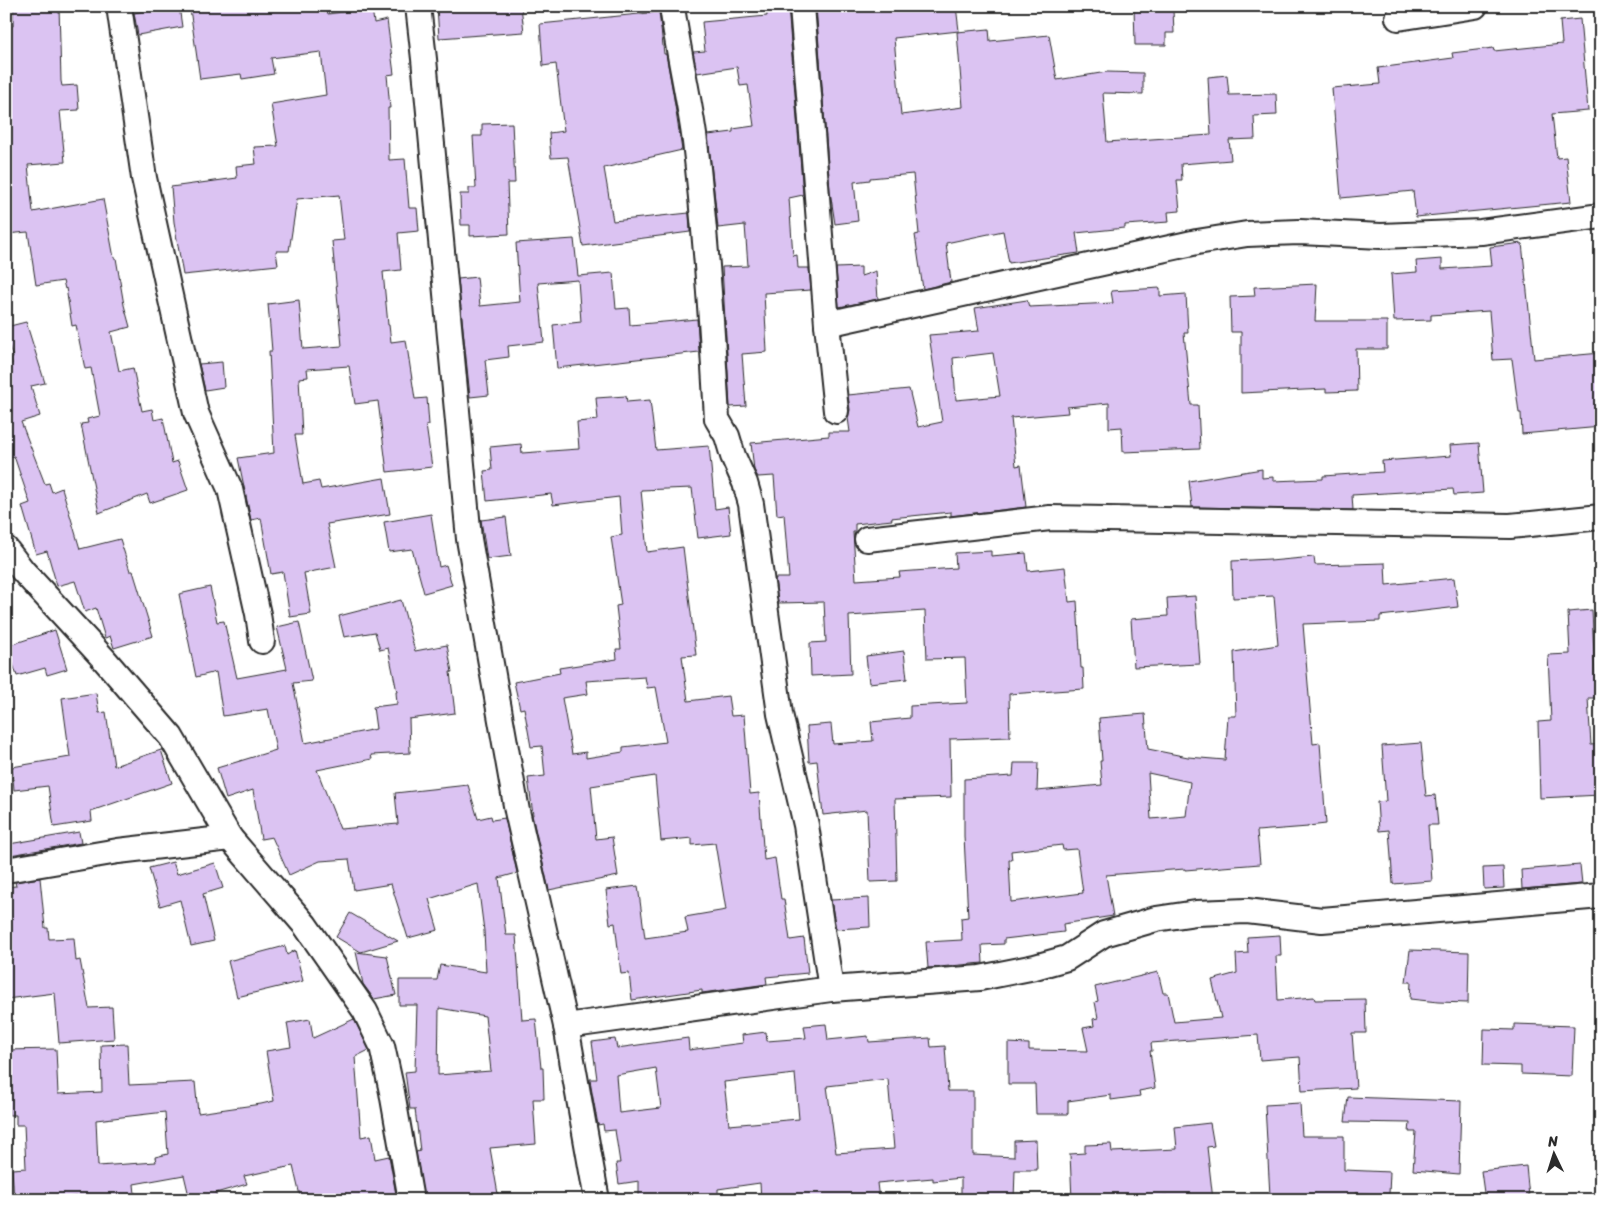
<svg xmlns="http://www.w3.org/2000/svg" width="1607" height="1206" viewBox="0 0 1607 1206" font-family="Sriracha,sans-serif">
<rect width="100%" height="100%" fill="#fff"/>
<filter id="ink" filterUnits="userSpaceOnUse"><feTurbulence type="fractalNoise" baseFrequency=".02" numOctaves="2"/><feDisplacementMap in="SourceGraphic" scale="10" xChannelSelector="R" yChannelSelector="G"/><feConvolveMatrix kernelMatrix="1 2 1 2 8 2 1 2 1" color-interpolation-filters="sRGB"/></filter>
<g filter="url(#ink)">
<!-- building -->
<g fill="#dbc3f2" stroke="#2b2b2b" fill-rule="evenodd">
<polygon points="13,6 59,6 61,81 62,86 77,85 79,110 60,111 65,162 28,165 33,212 103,199 114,258 116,258 124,305 130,327 111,332 119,371 133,368 142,411 152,409 154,420 163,418 172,463 178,461 188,490 150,503 147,494 99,513 81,424 88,423 87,419 100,416 91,368 85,369 76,325 72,326 66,288 65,289 63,281 36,285 28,232 6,234 6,70 11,70 6,26 13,26"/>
<polygon points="170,6 179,6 182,27 138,35 134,13"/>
<polygon points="214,6 324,6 324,12 328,12 328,14 372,8 374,23 387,20 394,74 387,75 390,108 388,108 389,160 405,159 409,208 417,208 419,231 398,233 401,270 383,272 388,325 389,325 391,342 406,340 415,399 427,398 429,425 426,425 432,467 387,472 378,401 355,404 349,366 307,369 308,377 299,378 302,435 295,435 303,484 319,481 321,489 384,478 390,514 327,524 336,567 304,573 311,614 290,617 283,572 271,574 261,518 251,520 238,458 274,453 269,351 272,351 268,304 299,300 303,349 342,346 332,241 344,240 339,195 297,199 289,251 276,251 278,265 183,275 174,222 171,187 237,178 236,166 256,164 254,147 278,146 271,104 326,95 321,52 271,58 274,74 242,79 241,74 200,79 190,9"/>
<polygon points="437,6 521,6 524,32 439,38"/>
<polygon points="766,6 788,6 803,195 789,198 793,256 797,255 798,268 809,268 811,290 764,293 767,352 742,354 746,406 730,407 722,267 748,266 745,225 718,228 708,135 733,132 733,129 754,126 748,85 740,86 737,67 697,73 693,52 705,51 702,22 767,16"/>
<polygon points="816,6 956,6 959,31 894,38 901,115 963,107 957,32 989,29 990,41 1049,35 1057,80 1107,72 1143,73 1143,94 1103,93 1107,142 1211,135 1208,77 1227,75 1229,95 1276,94 1277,115 1254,116 1255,139 1229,140 1231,160 1181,164 1182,180 1177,180 1180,211 1168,212 1169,222 1125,225 1125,228 1076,233 1079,253 1009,263 1003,231 946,243 951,282 923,289 915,235 919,234 913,174 870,178 870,180 854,182 858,221 835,224 830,191"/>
<polygon points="1134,6 1165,6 1165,10 1173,10 1174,33 1166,33 1166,45 1135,45"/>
<polygon points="659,12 664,54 666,54 673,93 682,150 604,168 613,221 689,213 690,232 583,246 568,157 551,158 549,133 564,131 556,64 543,66 540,24"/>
<polygon points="1580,19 1588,111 1552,114 1557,158 1566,157 1571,202 1416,217 1413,191 1341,198 1332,88 1380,84 1378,68 1453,58 1452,53 1493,48 1494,51 1562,44 1560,21"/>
<polygon points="512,123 515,183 507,183 509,234 470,236 470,225 461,225 460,194 469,194 469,188 476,188 473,136 482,136 482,124"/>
<polygon points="574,239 578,276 613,273 616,309 629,308 630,325 697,319 699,352 557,368 553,325 581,322 578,280 538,283 544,342 508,346 509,357 485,360 489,395 470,397 458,279 477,277 480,306 520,302 516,243"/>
<polygon points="1522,243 1534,359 1601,353 1601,427 1522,434 1521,413 1519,413 1512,359 1493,360 1489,311 1431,315 1431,320 1394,321 1391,274 1417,272 1416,261 1442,259 1442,269 1492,266 1490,247"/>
<polygon points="861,267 861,276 876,271 878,299 839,307 836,268"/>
<polygon points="1317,284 1315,321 1387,321 1387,349 1356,349 1357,391 1326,392 1326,389 1241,393 1241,332 1231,332 1230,297 1255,296 1254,287"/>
<path d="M1160,288V296L1186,294L1188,333H1184L1191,405H1198L1200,449L1123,452L1122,427L1109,428V403L1067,407L1068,413L1011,418L1016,466L1021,465L1026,507L951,516V512L891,518L892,520L855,524V532H853L856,580L900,577L899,572L956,568L955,553L991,551V556L1026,553L1028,571L1065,567L1069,602L1077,601L1081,668H1083L1084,689L1009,694L1010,737L950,739L951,797L895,799L897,881L870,882L867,810L823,815L817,761L809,762L807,726L831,724L833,744L873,741L871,722L910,718V706L967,703L965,658L927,659L925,611L849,616L851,674L811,676L810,643L826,642L824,602L778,603L775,578H789L784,514L777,515L774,476L758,477L754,470L751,443L829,436V432H850L848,418L850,410L848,395L909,389L918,427L942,422L929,335L979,331L975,308L1027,300L1029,307L1113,303L1111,291ZM993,353L1000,396L956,400L953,358Z"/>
<polygon points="26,322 45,383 31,386 40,416 21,422 45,484 49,483 52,492 62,488 80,549 120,539 130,571 133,571 153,636 114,648 110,636 105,638 96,608 85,612 75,581 57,586 47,551 36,554 22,506 30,503 14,456 11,457 6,444 6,366 12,364 11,358 13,358 6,336 6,327"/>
<polygon points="222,362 224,387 205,390 199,364"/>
<path d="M626,396L627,402L650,400L656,450L709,446L715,509L728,507L731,534L698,538L692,488L641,490L647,552L683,547L696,655L682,656L688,701L728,696L731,716L744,715L750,794L759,793L764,860L775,858L781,899H784L790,940L804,938L808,973L766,977L767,984L702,993V990L632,1000L629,973L621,974L615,923L610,924L606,890L638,886L645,938L688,932L685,917L726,910L715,843L692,845V838L661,841L655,776L591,786L596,839L612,837L618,876L549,890L532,815H533L528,778L545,776L542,746L531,747L524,708L520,709L514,682L560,673L559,668L617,659L616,649H621L616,606L621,605L611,537L622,535L619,497L553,505L551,494L487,501L484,471L492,470L490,447L521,444L522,453L579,449L577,422L598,420L596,398ZM645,677L647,688L656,687L666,742L623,747V752L586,758V752L572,754L562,698L588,694L586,681Z"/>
<polygon points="1479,443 1483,493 1454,495 1453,489 1352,495 1353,510 1192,507 1189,481 1262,469 1262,478 1273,477 1273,481 1323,479 1323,476 1383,472 1382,461 1451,456 1450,445"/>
<polygon points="431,514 439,567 446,565 452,585 424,593 412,549 389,552 384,522"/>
<polygon points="506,517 511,556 487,559 481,520"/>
<path d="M1314,557L1315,565L1385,563L1386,585L1454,578L1458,607L1380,616V621L1303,624L1313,744L1320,743L1326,824L1308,826V827L1257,831L1260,864L1185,870V869L1106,875L1113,916L1063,924L1064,932L1004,939V944L982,945L983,963L928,968L926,942L962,940L961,918L968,917L964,836V779L1013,776L1014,763H1038L1037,791L1102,785L1100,761H1102L1099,718L1145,714L1148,749L1188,757L1225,760L1228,716H1236L1234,652L1278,645L1274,596L1233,598L1232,561L1270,559V561ZM1148,773L1190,782L1186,816L1151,819ZM1062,845L1063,850L1077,849L1083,893L1011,902L1009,860H1012L1011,851Z"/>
<path d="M210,587L217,622L224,621L237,678L287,669L277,627L299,622L312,681L293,683L305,743L376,729L373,707L397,704L396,692H397L388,648L380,650L375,632L344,637L339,616L401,600L415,651L447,645L452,672H450L455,713L409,719L410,753L371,755L372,759L317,770L340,829L398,824L395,793L468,785L478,819L491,816L492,820L505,818L517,873L499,878L506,935H516L522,1020L536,1019L541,1068H543L544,1099H533L536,1144L490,1148L499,1200H424L416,1152L420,1151L415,1109H410L405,1072L415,1071L417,1005H399V980H437L440,965L486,972L484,931L478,884L429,899L438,930L408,938L391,884L354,890L349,859L320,861L289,875L272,837L261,839L253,790L226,799L217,768L276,750L268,709L223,716L216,672L196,677L179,594ZM439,1008L485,1016L491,1071L438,1075Z"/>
<polygon points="1195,596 1200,664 1134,667 1131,619 1168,616 1167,598"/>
<polygon points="1592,610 1596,698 1588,698 1591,745 1601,744 1601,795 1540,798 1538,722 1551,721 1548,655 1570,654 1568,612"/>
<polygon points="55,630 67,669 47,675 45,668 17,676 7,646"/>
<polygon points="904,651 907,679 869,683 866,656"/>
<polygon points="96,693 99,713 106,712 114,766 161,750 172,783 91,811 92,821 54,827 48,786 14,790 12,767 70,757 62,698"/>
<polygon points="1421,743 1426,796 1435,795 1438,825 1428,825 1432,881 1393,884 1389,830 1379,831 1377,802 1386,801 1382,746"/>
<polygon points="79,832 81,843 10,855 9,844"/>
<polygon points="173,862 177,874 215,863 223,888 203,894 214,941 191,946 180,900 160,906 149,868"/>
<polygon points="1580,865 1582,884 1522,889 1521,870"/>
<polygon points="1503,867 1504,888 1484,889 1483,868"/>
<polygon points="40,878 45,928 48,928 49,939 74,938 76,961 80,960 89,1008 112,1007 114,1039 59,1043 55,993 6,999 6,887 16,886 15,882"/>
<polygon points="869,898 870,927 836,929 831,900"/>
<polygon points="350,913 398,941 361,952 336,937"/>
<polygon points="1280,935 1281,956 1276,956 1278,1000 1314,997 1315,1000 1365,999 1366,1033 1352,1033 1356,1088 1302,1091 1300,1057 1260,1060 1258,1035 1151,1043 1152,1051 1150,1051 1155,1088 1139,1091 1140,1096 1111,1100 1111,1095 1068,1101 1068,1114 1036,1114 1035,1084 1008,1084 1008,1043 1029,1044 1029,1050 1088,1051 1083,1028 1094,1026 1093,1019 1098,1018 1095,1002 1098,1001 1095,987 1158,972 1163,993 1168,993 1174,1022 1221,1018 1212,980 1237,973 1236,954 1248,953 1247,937"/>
<polygon points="285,946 287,955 295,950 303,981 237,997 228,961"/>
<polygon points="1410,950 1469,952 1468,1003 1438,1002 1410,999 1411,982 1406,982"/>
<polygon points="356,952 387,956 396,995 374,999 363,984"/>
<path d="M310,1019L313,1038L354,1019L369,1050L355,1057L361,1137L371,1135L375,1159L389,1156L397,1200H301L293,1166L244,1176L247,1184L216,1193L217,1200H190L184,1175L134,1184L135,1194L83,1198V1196L46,1200H14L12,1169L26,1168L24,1125H16V1115H9L6,1050L56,1049L58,1094L102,1092L101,1045L127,1044L129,1085L195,1082L198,1113L261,1104L274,1101L266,1051L291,1047L287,1023ZM165,1112L168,1154L155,1157L156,1162L98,1166L96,1120Z"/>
<path d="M826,1024L828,1040L868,1036L869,1042L930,1038L931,1047L945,1046L948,1091H973V1155L1014,1157V1141L1036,1140L1037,1170H1015L1014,1200H961V1178L933,1181V1178L877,1183L879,1200H761L760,1183L718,1189V1200H639V1181L619,1184L616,1163H620L615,1130L604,1131L603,1124L598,1125L591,1087L590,1079H597L592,1042L615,1039L617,1048L688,1038L689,1050L743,1043L742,1035L766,1032L767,1041L806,1038L804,1026ZM656,1068L661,1108L619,1113L616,1075ZM795,1074L799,1119L729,1125L724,1082ZM888,1079L894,1149L836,1153L827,1086Z"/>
<polygon points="1514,1024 1574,1026 1572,1076 1521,1074 1521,1066 1483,1065 1484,1029 1514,1030"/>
<polygon points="1348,1097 1461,1101 1459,1174 1413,1170 1416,1132 1409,1132 1410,1123 1345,1122"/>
<polygon points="1300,1103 1302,1136 1344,1136 1344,1170 1390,1172 1389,1194 1355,1193 1354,1200 1312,1200 1312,1194 1270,1196 1265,1105"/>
<polygon points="1210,1123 1214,1146 1207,1147 1213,1200 1167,1200 1167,1196 1111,1200 1072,1200 1070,1154 1085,1153 1085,1145 1111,1144 1112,1152 1177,1149 1175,1127"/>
<polygon points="1526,1166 1529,1197 1505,1200 1485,1200 1481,1171"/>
</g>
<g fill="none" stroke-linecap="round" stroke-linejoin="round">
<!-- street casing -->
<g stroke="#2b2b2b" stroke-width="28">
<g id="street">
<polyline points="119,6 144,178 196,413 230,489 258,614 262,641"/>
<polyline points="418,6 424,59 469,539 517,811 566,1026 597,1200"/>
<path d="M672,6C678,52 689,96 695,142C706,234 712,326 717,419L727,436L733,456L745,483L751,504L780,714L806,825L831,989"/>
<polyline points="802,6 827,324 836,411"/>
<polyline points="1398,18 1475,6"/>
<polyline points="827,324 1197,242 1247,234 1300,232 1381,236 1481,232 1601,216"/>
<polyline points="867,539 1050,518 1510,526 1601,517"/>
<polyline points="6,549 23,571 103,658 171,737 230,838 305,925 365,1011 382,1046 392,1092 411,1200"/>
<polyline points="6,870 118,851 230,838"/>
<polyline points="566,1026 831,989 980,978 1035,967 1067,958 1104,934 1156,919 1196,913 1247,911 1322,920 1601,896"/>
</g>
</g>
<!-- street -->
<use href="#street" stroke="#fff" stroke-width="24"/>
</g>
</g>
<!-- margin -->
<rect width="1607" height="1206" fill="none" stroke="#fff" stroke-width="25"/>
<rect x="12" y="12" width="1582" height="1181" fill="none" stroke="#2b2b2b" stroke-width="2" filter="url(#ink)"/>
<!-- north arrow -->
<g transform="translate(1554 1154) rotate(356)" stroke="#ffffff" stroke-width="4" paint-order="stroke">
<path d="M0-4L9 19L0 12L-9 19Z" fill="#2b2b2b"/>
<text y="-8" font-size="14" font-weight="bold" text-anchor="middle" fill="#2b2b2b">N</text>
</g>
</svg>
